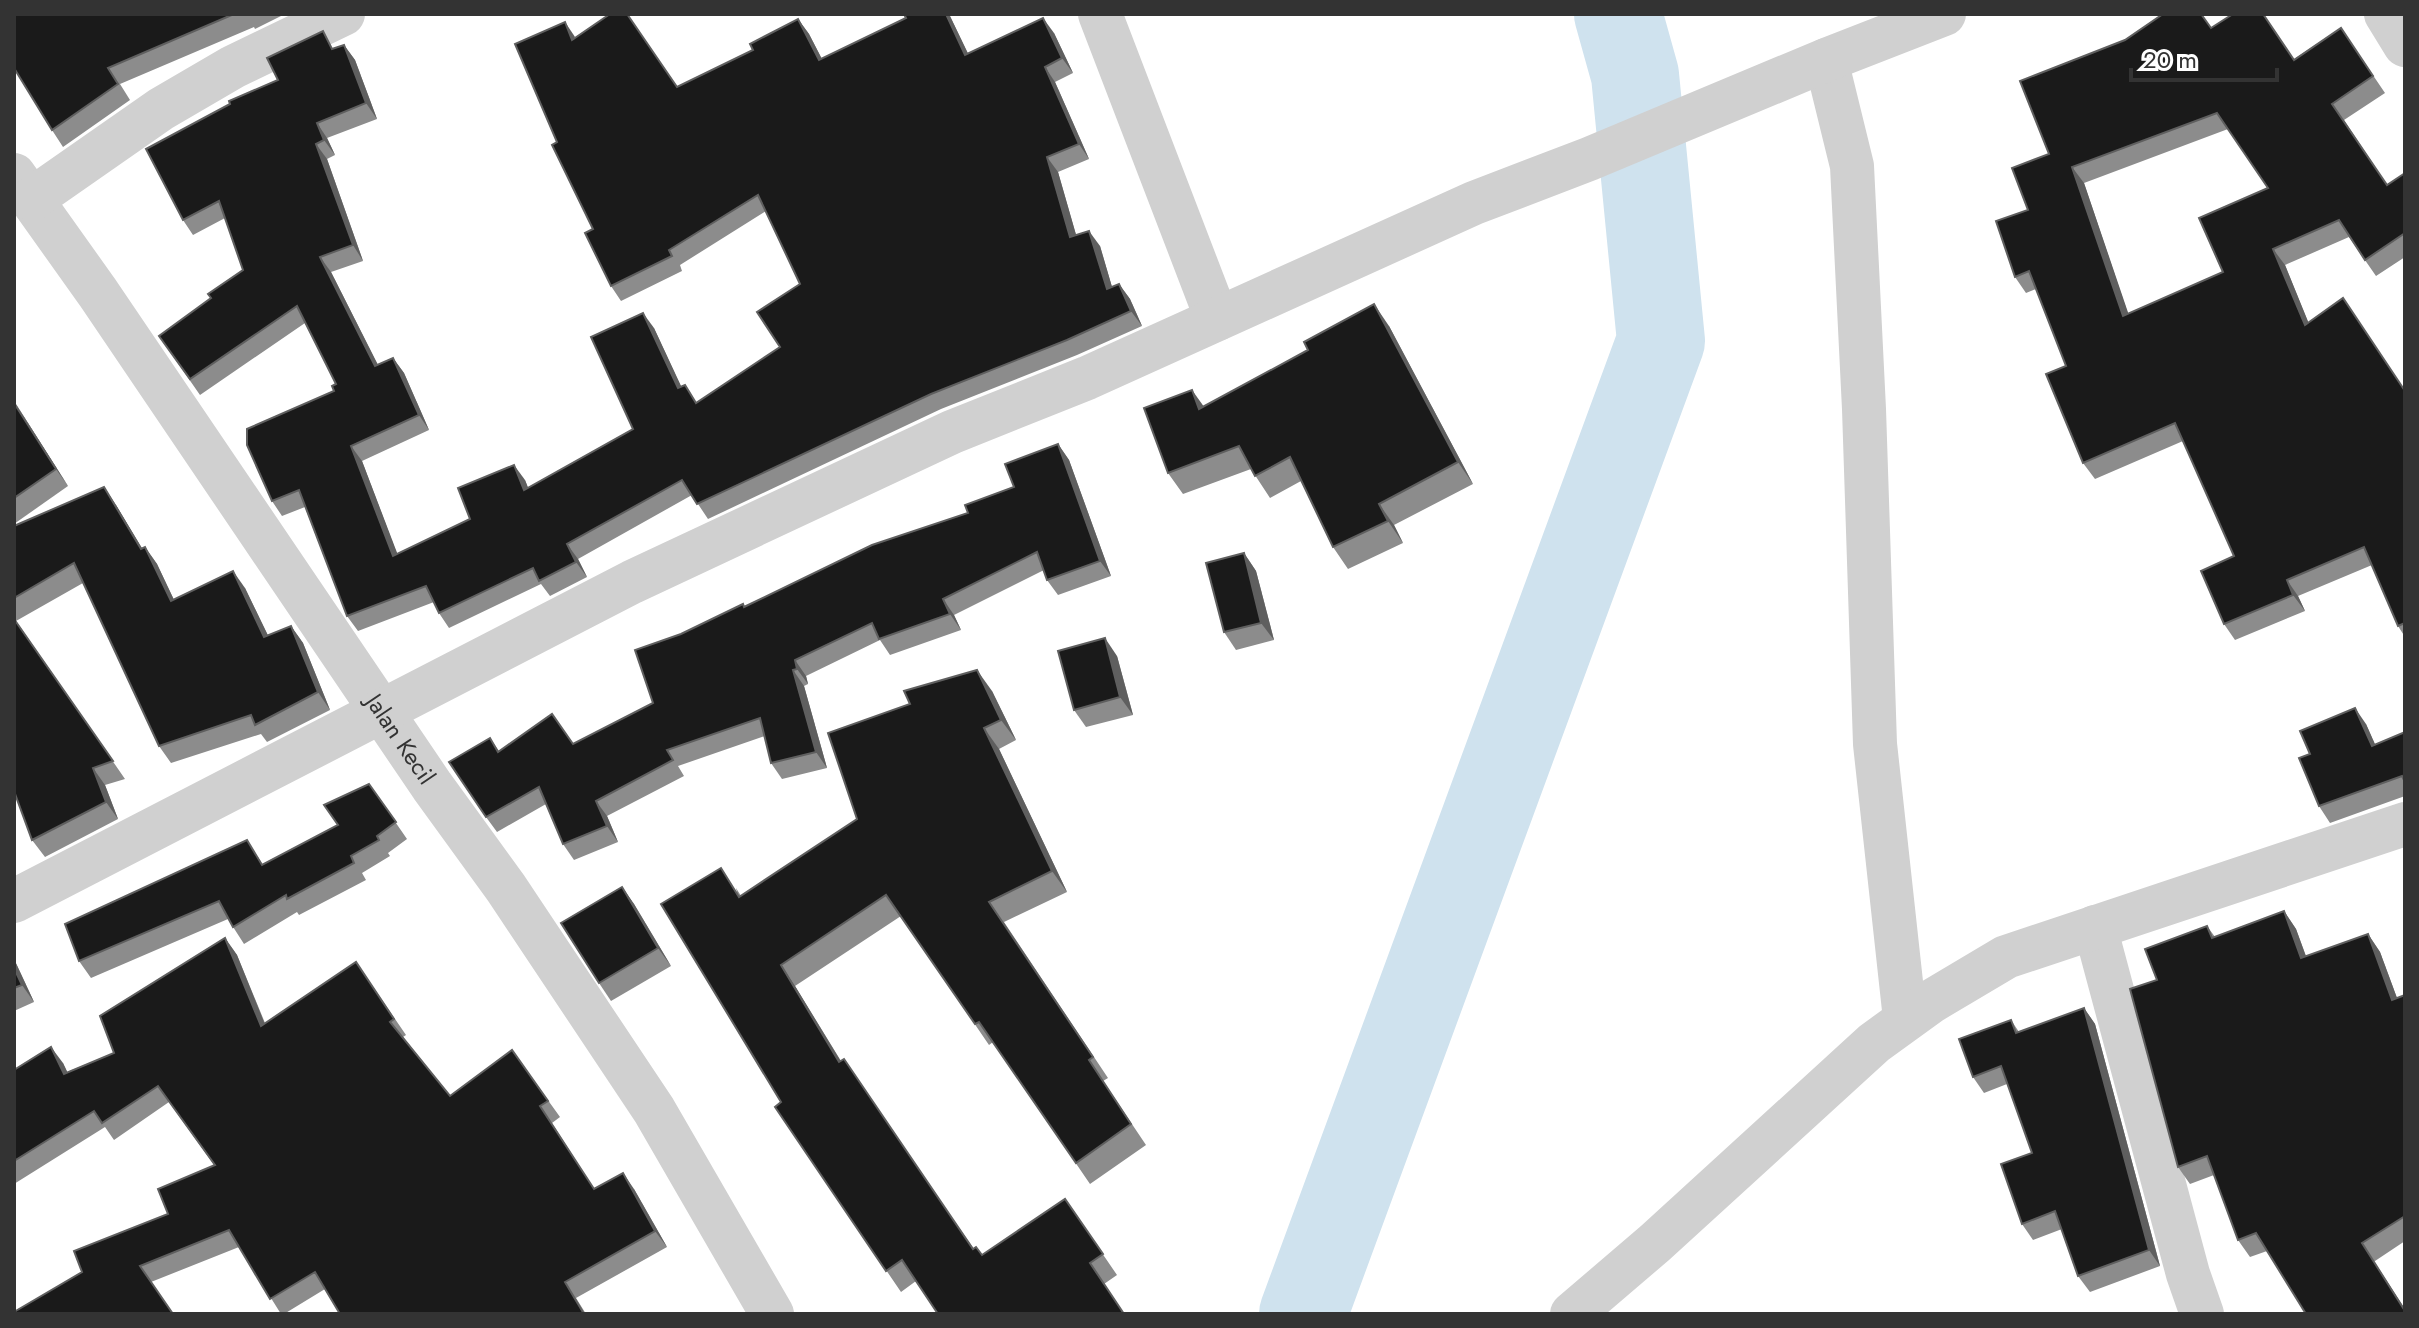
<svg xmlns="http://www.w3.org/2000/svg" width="2419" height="1328" viewBox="0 0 2419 1328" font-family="Jost,sans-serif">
<rect width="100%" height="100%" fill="#fff"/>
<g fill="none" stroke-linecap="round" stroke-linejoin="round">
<!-- river -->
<polyline stroke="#cfe2ee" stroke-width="88" points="1303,1314 1661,341 1635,75 1618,14"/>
<!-- minor -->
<g stroke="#d0d0d0" stroke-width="44">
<polyline points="1100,14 1217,319"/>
<polyline points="2386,14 2405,45"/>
<polyline points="1826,60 1852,166 1864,409 1875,744 1905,1019"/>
<path id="s1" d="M14,175L98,293L432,786L506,888L654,1110L772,1314"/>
<polyline points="32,199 161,109 233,67 343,14"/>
<polyline points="14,901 632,582 952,432 1087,378 1474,203 1589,159 1826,60 1944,14"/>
<polyline points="2095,927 2188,1274 2202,1314"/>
<polyline points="1572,1314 1655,1243 1874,1043 1932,1001 2006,957 2405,824"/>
</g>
</g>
<!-- wall -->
<g fill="#8c8c8c" fill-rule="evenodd">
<polygon points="14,14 285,14 255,29 254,27 120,84 130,100 63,147 52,130"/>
<polygon points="904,14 949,14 968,54 1054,33 1073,73 1055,82 1089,159 1058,172 1076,235 1100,246 1112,287 1119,284 1130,299 1142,326 1077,355 941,409 708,519 692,495 578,559 587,577 550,596 541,584 449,628 439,613 434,602 358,631 347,616 305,507 282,516 272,501 334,391 336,384 305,323 200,395 159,336 211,298 243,270 225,218 193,235 183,220 278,80 334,49 344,45 355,60 377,119 327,138 335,155 327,159 363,261 331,272 378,365 393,358 404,373 429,430 362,461 397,554 470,519 525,480 528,488 633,429 654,328 681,387 697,403 780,347 800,284 766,211 680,265 682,271 621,301 611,286 593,229 557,142 575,38 677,87 753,50 798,19 809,34 822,59 906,18"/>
<path d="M2211,28L2294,59L2341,28L2385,93L2344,120L2387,185L2405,173V257L2376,276L2349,237L2285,265L2308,322L2405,390V637L2398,626L2372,565L2298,596L2305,611L2235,640L2224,624L2234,556L2183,441L2095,479L2083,463L2066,366L2036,289L2026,293L2015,277L2028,210L2049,154ZM2228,129L2268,188L2223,272L2128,314L2084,183Z"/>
<polygon points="1389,326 1473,484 1394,525 1403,543 1348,569 1333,547 1301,481 1270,498 1251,469 1183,494 1168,473 1204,406"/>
<polygon points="14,401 68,486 14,524"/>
<polygon points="1058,444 1069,460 1111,576 1058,595 1047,580 1044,570 954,615 961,630 890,655 880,640 806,676 808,684 804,686 827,768 782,779 771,763 765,736 678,766 684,776 607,816 618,842 574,860 563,844 546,804 497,832 486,817 490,738 499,751 573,744 653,703 681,634 968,513 1014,487"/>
<polygon points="116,505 142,548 145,547 157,564 174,600 245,588 268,636 291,626 303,643 330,710 267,742 261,734 171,763 159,746 83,583 16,621 125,779 105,785 118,819 45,857 32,840 14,791 14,526"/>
<polygon points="1244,553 1256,571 1274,640 1236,650 1224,632"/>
<polygon points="1117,656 1133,715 1086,727 1074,710"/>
<polygon points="992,691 1016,740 999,749 1067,892 1004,922 1108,1078 1103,1081 1146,1145 1090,1184 993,1042 989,1045 901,916 795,986 841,1061 974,1249 982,1255 1065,1199 1117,1275 1104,1284 916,1281 901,1292 775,1107 781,1102 736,888 741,896 857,819"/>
<polygon points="2366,724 2375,745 2405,732 2405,796 2330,823 2319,806 2310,754"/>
<polygon points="369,784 407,839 388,853 390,856 362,873 366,880 299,915 297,912 244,944 228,919 91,978 79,961 258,857 263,865 338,825"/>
<polygon points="622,887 634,904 671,966 611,1001 599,983"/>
<polygon points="2284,911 2296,929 2306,956 2368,934 2380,952 2397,998 2405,995 2405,1241 2375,1261 2267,1251 2250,1257 2238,1240 2214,1175 2190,1184 2178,1167 2157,980 2207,926 2215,937"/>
<polygon points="225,938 237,955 265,1023 356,962 406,1035 403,1037 450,1096 512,1050 560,1117 552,1123 594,1189 634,1189 667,1247 576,1298 586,1314 340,1314 325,1289 284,1314 281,1314 239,1247 151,1282 82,1272 168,1214 214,1165 169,1102 114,1140 105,1127 14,1184 14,1070 63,1063 67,1072 114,1053"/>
<polygon points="14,959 34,1002 14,1011"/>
<polygon points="2084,1008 2095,1024 2160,1266 2090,1292 2078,1276 2062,1229 2033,1240 2022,1224 2032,1153 2007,1084 1984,1093 1973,1077 2011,1020 2019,1032"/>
</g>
<!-- shaded-wall -->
<g fill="#5f5f5f">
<polygon points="946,14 949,14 976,70 965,55"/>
<polygon points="1043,18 1054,33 1073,73 1062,58"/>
<polygon points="798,19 809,34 830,75 819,60"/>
<polygon points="565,22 575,37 572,40"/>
<polygon points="344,45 355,60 377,119 366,103"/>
<polygon points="1045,67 1055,82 1089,159 1079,144"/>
<polygon points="317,123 327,138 335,155 324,140"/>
<polygon points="316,144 327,159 363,261 353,245"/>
<polygon points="1047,157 1058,172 1081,252 1070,237"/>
<polygon points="2072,167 2084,183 2135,333 2123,316"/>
<polygon points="1089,231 1100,246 1117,304 1107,289"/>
<polygon points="2273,249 2285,265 2316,341 2305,325"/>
<polygon points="320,257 331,272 386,381 375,366"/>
<polygon points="1119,284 1130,299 1142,326 1131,311"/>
<polygon points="1374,304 1389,326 1473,484 1458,462"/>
<polygon points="643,313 654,328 689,403 678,388"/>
<polygon points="393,358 404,373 429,430 419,415"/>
<polygon points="1192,390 1207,411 1199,409"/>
<polygon points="14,401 68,486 56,469"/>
<polygon points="1058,444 1069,460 1111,576 1100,561"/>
<polygon points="351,446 362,461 404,571 393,556"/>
<polygon points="514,465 525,480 535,505 524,490"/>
<polygon points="104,487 116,505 153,567 141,549"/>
<polygon points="1379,504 1394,525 1403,543 1388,521"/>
<polygon points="567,544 578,559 587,577 576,562"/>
<polygon points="145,547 157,564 183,619 171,601"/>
<polygon points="1244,553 1256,571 1274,640 1261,623"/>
<polygon points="233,571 245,588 277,654 264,637"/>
<polygon points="2287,580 2298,596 2305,611 2293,595"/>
<polygon points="943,599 954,615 961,630 950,614"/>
<polygon points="291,626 303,643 330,710 318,692"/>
<polygon points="1105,638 1117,656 1133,715 1120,697"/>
<polygon points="795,660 806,676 808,684 797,669"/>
<polygon points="793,670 804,686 827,768 816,752"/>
<polygon points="977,670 992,691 1016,740 1001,720"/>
<polygon points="2355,708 2366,724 2383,762 2372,746"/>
<polygon points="984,728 999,749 1067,892 1052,871"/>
<polygon points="93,768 105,785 118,819 106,802"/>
<polygon points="596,801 607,816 618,842 607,826"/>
<polygon points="622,887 634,904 671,966 658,948"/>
<polygon points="2284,911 2296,929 2313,976 2301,958"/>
<polygon points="2368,934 2380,952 2404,1017 2392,1000"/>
<polygon points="225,938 237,955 272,1042 261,1026"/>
<polygon points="14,959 34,1002 22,985 14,968"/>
<polygon points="781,965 795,986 854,1083 839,1062"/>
<polygon points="2084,1008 2095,1024 2160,1266 2149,1250"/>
<polygon points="51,1047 63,1063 76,1090 64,1074"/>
<polygon points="623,1173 634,1189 667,1247 655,1231"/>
<polygon points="2362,1243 2405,1309 2405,1311"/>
</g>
<!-- building -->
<g fill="#1a1a1a" stroke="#5f5f5f" stroke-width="2" fill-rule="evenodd">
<polygon points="14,14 234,14 108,68 118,84 52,130 14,68"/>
<polygon points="610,14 627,14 677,87 753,50 750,44 798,19 819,60 906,18 904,14 946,14 965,55 1043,18 1062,58 1045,67 1079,144 1047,157 1070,237 1089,231 1107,289 1119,284 1131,311 1067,340 931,394 697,504 682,480 567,544 576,562 539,581 533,568 439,613 426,586 347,616 299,490 272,501 247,445 247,429 334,391 332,386 336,384 297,306 190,379 159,336 211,298 208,294 243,270 219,201 183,220 146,149 230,104 229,101 278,80 267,58 323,31 332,49 344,45 366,103 317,123 324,140 316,144 353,245 320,257 375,366 393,358 419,415 351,446 393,556 470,519 458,488 514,465 524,490 633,429 591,337 643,313 678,388 685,385 696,403 780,347 757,312 800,284 758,195 669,250 672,256 611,286 585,233 593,229 552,145 557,142 515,44 565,22 572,40"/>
<path d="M2163,14H2201L2211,28L2233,14H2263L2294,60L2341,28L2373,76L2332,104L2387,185L2405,173V233L2365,260L2339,220L2273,249L2305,325L2343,298L2405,391V623L2398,626L2364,547L2287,580L2293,595L2224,624L2201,571L2234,556L2175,423L2083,463L2046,374L2066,366L2029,271L2015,277L1996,221L2028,210L2012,168L2049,154L2020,81L2125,40ZM2217,113L2268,188L2199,218L2223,272L2123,316L2072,167Z"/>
<polygon points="1374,304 1458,462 1379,504 1388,521 1333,547 1290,457 1255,476 1239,446 1168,473 1144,408 1192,390 1199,409 1308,350 1304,342"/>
<polygon points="14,403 56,469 14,498"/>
<polygon points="1058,444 1100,561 1047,580 1037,552 943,599 950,614 879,639 872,623 795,660 797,669 793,670 816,752 771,763 760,718 667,750 673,760 596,801 607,826 563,844 539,787 486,817 449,762 490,738 498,752 552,714 573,744 653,703 635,650 681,634 743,604 744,607 872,545 968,513 965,505 1014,487 1005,464"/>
<polygon points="104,487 141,549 145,547 171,601 233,571 264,637 291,626 318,692 255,725 251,715 159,746 74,563 14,598 14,526"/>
<polygon points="1244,553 1261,623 1224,632 1206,563"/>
<polygon points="14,619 113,761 93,768 106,802 32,840 14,791"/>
<polygon points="1105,638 1120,697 1074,710 1058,651"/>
<polygon points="977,670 1001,720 984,728 1052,871 989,902 1093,1057 1089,1060 1131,1124 1076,1163 979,1022 975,1024 886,895 781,965 839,1062 844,1059 973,1249 976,1247 982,1255 1065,1199 1103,1254 1090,1263 1124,1314 938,1314 902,1260 886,1271 775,1107 781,1102 661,904 721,868 739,897 857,819 828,733 910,704 904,691"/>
<polygon points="2355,708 2372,746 2405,732 2405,782 2402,776 2319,806 2299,758 2310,754 2300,731"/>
<polygon points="369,784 396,822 377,836 379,840 351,856 354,863 287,899 286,895 233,927 219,901 79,961 65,924 247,840 262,865 338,825 324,805"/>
<polygon points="622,887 658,948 599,983 561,923"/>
<polygon points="2284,911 2301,958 2368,934 2392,1000 2405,995 2405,1216 2362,1243 2405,1311 2405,1314 2306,1314 2256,1233 2238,1240 2207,1156 2178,1167 2130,989 2157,980 2145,949 2207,926 2212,938"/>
<polygon points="225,938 261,1026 356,962 394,1019 390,1022 450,1096 512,1050 548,1101 540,1106 594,1189 623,1173 655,1231 565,1282 584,1314 340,1314 315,1272 270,1299 229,1230 140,1266 173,1314 14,1314 14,1312 82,1272 74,1251 168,1214 158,1189 215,1165 158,1086 102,1123 94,1111 14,1161 14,1070 51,1047 64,1074 114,1053 100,1016"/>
<polygon points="14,968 22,985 14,988"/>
<polygon points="2084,1008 2149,1250 2078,1276 2055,1211 2022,1224 2001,1164 2032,1153 2001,1066 1973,1077 1959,1039 2011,1020 2016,1033"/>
</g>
<g text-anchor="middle" stroke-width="8" stroke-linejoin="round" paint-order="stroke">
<!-- street labels -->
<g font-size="24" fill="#333" stroke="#fff">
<text dy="8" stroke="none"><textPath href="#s1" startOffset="684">Jalan Kecil</textPath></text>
</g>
</g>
<!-- border -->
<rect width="2419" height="1328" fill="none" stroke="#333333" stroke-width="32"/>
<!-- scale -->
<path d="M2131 68v12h146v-12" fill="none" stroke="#333333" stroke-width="4"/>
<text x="2143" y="68" font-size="24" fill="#333333" stroke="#ffffff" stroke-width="6" paint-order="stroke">20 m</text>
</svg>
